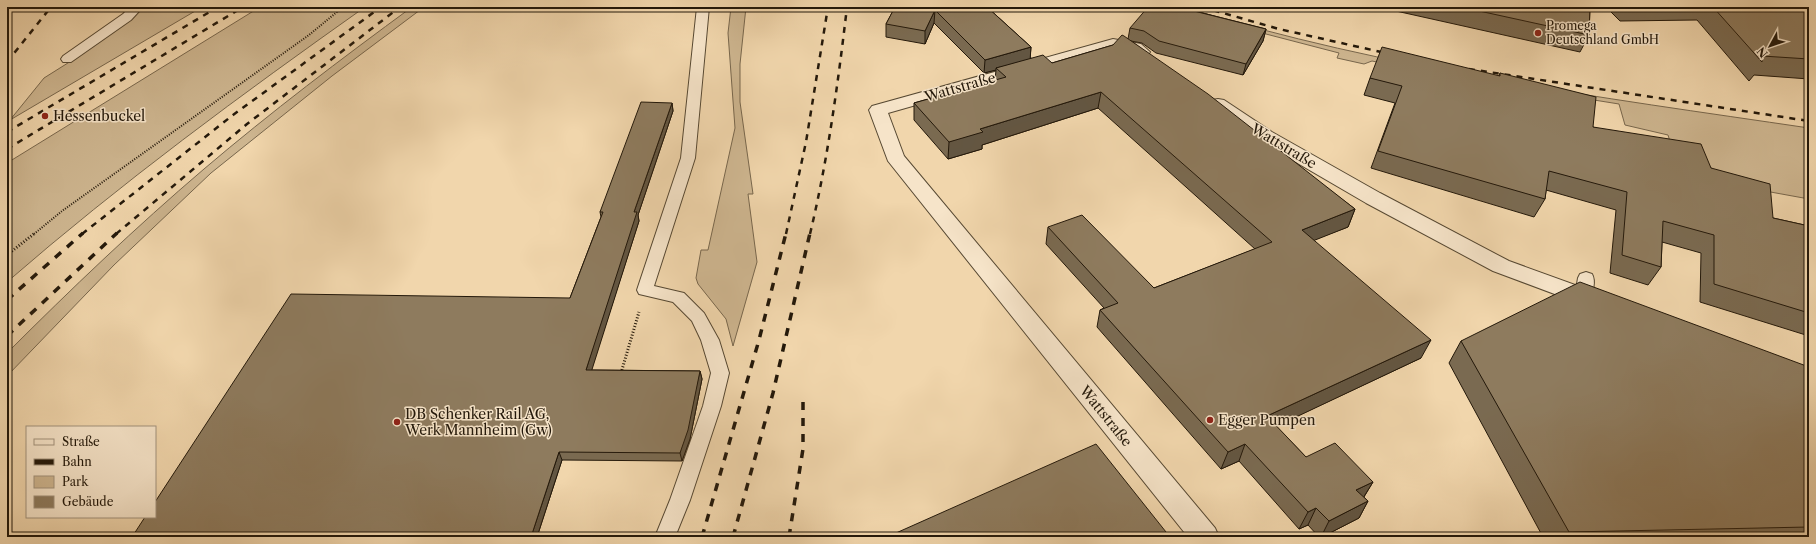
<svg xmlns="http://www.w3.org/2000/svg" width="1816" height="544" viewBox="0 0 1816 544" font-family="'Libre Caslon Text',serif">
<rect width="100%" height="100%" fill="#f1d6ac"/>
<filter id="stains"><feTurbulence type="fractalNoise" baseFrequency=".005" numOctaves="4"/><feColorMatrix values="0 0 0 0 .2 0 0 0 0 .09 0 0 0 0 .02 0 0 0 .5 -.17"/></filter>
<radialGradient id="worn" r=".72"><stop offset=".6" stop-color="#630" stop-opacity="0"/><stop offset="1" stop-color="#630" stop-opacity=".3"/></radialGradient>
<!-- green -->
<g fill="#ceb690" stroke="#78674d">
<polygon points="141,7 202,7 10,120 44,78 79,56"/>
<path d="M260,7H365C242,94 121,183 7,282V163Z"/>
<path d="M412,7H424L332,76L211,173L114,265L7,376V353C71,289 136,227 204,169C271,112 341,59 412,7Z"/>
<polygon points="731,7 746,7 740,64 740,102 753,194 748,194 757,262 733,346 726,319 698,284 696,278 701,250 708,250 735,128 728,33"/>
<path d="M1183,7C1387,70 1599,97 1809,128V199L1699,179L1672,148L1668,135L1625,125L1619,104L1444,76L1372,61L1364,64L1337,58L1339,53L1189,14Z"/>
</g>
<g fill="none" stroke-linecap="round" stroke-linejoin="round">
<!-- lane casing -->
<g stroke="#564832" stroke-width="2">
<g id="lane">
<polygon points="130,7 143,7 131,20 71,62 63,62 61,59 63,56 123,14"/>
<polygon points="697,7 709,7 695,158 654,286 684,293 704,313 719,340 729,373 721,406 690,500 675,537 655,537 670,500 703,406 711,373 701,340 692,321 673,302 639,294 637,290 681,158"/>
<path d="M1586,272L1592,274C1596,281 1593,293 1589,300L1583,302L1577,300L1575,296L1578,278L1580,274Z"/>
</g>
</g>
<!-- street casing -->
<g stroke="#564832" stroke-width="2">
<g id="street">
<path d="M1113,39L1141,44L1150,52L1147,56C1138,58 1124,51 1113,49L888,113L904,156L1215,528L1219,537H1188L888,161L869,110L872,106Z"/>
<polygon points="1218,99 1224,100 1272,132 1380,193 1509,261 1600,294 1603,300 1600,306 1592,308 1493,271 1366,203 1258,140 1212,108 1209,104 1212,100"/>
</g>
</g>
<!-- path-far1 -->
<polyline stroke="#23180a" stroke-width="2" stroke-dasharray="1 1.5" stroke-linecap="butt" points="34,234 62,211 309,35 343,7"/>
<!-- path -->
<g stroke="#23180a" stroke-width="3" stroke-dasharray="1 2" stroke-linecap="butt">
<polyline points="7,255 35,233"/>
<polyline points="621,373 639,312"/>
</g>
<!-- lane -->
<use href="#lane" fill="#f6e4c9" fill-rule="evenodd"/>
<!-- street -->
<use href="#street" fill="#f6e4c9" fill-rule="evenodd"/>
<!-- rail-far1 -->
<g stroke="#23180a" stroke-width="2.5" stroke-dasharray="6 6" stroke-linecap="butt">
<polyline points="1202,7 1279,29 1390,54"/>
<polyline points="7,62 51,7"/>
<polyline points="1469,69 1809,121"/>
<polyline points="7,132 218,7"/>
<polyline points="7,149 243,7"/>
<polyline points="82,234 233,115 381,7"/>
<polyline points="116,234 247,124 400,7"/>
<polyline points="786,234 806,142 828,7"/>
<path d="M810,234C828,159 838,83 847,7"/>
</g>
<!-- rail -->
<g stroke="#23180a" stroke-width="3.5" stroke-dasharray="8 8" stroke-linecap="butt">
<polyline points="7,300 83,233"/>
<polyline points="7,336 117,233"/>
<polyline points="702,537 759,340 786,233"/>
<polyline points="733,537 773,393 810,233"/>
<polyline points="789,537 803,449 803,395"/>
</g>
</g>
<!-- wall -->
<g fill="#7a6a51" stroke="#23180a">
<polygon points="895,7 987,7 1031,47 1030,58 1052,63 1113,45 1128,39 1130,28 1187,9 1266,29 1263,41 1243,75 1156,53 1142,43 1131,41 1355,209 1348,227 1313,240 1421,358 1276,426 1306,457 1373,482 1364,497 1368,501 1359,518 1322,537 1319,537 1308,525 1299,529 1239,461 1221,469 1097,327 1100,310 1104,308 1046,244 1048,227 1154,288 1255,249 1098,108 982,145 982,149 948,159 914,120 914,103 995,80 996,70 984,73 934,23 925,44 886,37 886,24"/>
<polygon points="1378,7 1590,7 1589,35 1580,52"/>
<polygon points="1606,7 1809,7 1809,79 1754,75 1749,81 1697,20 1620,21"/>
<polygon points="1500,73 1593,127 1711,168 1773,218 1809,226 1809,336 1700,302 1701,253 1662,242 1661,267 1648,285 1610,273 1616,210 1546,190 1545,199 1534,217 1371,168 1395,103 1364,95 1370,78 1499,76"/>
<polygon points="672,103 673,111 638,215 639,221 591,370 700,371 702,379 690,439 682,461 562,460 537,537 570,298 601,217 600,212"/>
<polygon points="1461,341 1809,367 1809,537 1543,537 1449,363"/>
</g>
<!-- shaded-wall -->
<g fill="#635642" stroke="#23180a">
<polygon points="1183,7 1189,7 1180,19"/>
<polygon points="935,10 934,23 925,44 925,31"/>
<polygon points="1266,29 1263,41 1243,75 1246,64"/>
<polygon points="1031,47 1030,61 996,68 996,70 984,73 985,60"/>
<polygon points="1101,92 1098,108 982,145 982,149 948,159 949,142 980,129"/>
<polygon points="672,103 673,111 638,215 639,221 589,379 586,370 634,212"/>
<polygon points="1355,209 1348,227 1295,248 1302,230"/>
<polygon points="1431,340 1421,358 1260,434 1267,416"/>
<polygon points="700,371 702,379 690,439 682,461 680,453"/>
<polygon points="1245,444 1239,461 1221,469 1228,452"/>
<polygon points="559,452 562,460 537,537 531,537"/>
<polygon points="1373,482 1363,498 1356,490"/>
<polygon points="1368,501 1359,518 1322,537 1321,537 1329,521"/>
<polygon points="1316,508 1308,525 1299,529 1308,512"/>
</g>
<!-- building -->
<g fill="#8e7b5e" stroke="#23180a">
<polygon points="895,7 987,7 1031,47 985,60 935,10 925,31 886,24"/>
<polygon points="1148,7 1183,7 1182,8 1266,29 1246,64 1159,41 1144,31 1130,28"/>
<polygon points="1461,7 1590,7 1589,35"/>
<polygon points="1713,7 1809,7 1809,59 1762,56 1762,62"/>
<polygon points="1122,35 1124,36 1208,94 1355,209 1302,230 1431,340 1267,416 1306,457 1335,443 1373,482 1356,490 1368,501 1329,521 1316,508 1308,512 1245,444 1228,452 1100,310 1118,303 1048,227 1082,215 1154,288 1272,242 1101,92 980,129 983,132 949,142 914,103 1006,77 996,68 1043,55 1052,63 1113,45"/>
<polygon points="1382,47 1500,76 1500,73 1596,97 1593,127 1701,144 1711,168 1770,184 1773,218 1809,226 1809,313 1714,284 1714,235 1663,221 1661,267 1622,255 1627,192 1549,171 1545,199 1378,151 1402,86 1370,78"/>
<polygon points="641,102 672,103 634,212 637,212 586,370 700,371 688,430 680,453 559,452 531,537 132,537 145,517 155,517 155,502 291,294 570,298 603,212 600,212"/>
<polygon points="1580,282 1809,367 1809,527 1569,532 1461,341"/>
<polygon points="1096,444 1170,537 887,537"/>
</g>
<!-- markers -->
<g fill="#8f2418" stroke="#f6e4c9" stroke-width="1.5">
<circle cx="1538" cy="33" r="4"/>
<circle cx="45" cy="116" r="4"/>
<circle cx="1210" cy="420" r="4"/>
<circle cx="397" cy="422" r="4"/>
</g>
<g text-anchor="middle" stroke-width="3" stroke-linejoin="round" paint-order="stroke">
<!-- far-poi labels -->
<g font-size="12" fill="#23180a" stroke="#f6e4c9" text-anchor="start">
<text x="1546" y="30">Promega<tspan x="1546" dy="14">Deutschland GmbH</tspan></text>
</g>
<!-- street labels -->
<g font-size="14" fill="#23180a" stroke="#f6e4c9">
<text transform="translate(960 87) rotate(-16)" y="5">Wattstraße</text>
<text transform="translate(1284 146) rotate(31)" y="5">Wattstraße</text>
<text transform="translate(1106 416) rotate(51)" y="5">Wattstraße</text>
</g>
<!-- poi labels -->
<g font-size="14" fill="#23180a" stroke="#f6e4c9" text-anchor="start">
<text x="53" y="121">Hessenbuckel</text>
<text x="405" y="419">DB Schenker Rail AG,<tspan x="405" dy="16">Werk Mannheim (Gw)</tspan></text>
<text x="1218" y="425">Egger Pumpen</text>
</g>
</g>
<!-- margin -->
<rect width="1816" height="544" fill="none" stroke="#f1d6ac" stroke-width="24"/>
<rect x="8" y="8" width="1800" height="528" fill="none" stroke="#23180a" stroke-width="2"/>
<rect x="12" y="12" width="1792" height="520" fill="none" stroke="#23180a"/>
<!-- legend -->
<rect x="26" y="426" width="130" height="92" fill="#f6e4c9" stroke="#a2927d"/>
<rect x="34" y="439" width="20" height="6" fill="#f6e4c9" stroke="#a2927d"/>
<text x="62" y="446" font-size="12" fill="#23180a">Straße</text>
<rect x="34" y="459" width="20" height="6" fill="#23180a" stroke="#a2927d"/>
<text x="62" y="466" font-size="12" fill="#23180a">Bahn</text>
<rect x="34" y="476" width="20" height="12" fill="#ceb690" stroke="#a2927d"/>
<text x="62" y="486" font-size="12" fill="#23180a">Park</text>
<rect x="34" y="496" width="20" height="12" fill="#8e7b5e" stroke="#a2927d"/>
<text x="62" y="506" font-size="12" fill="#23180a">Gebäude</text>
<!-- north arrow -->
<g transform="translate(1770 46) rotate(230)" stroke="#f6e4c9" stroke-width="3" paint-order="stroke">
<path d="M0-3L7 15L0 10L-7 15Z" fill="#23180a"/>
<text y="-6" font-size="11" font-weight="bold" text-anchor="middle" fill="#23180a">N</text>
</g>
<rect width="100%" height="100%" filter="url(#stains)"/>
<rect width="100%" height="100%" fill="url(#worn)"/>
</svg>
